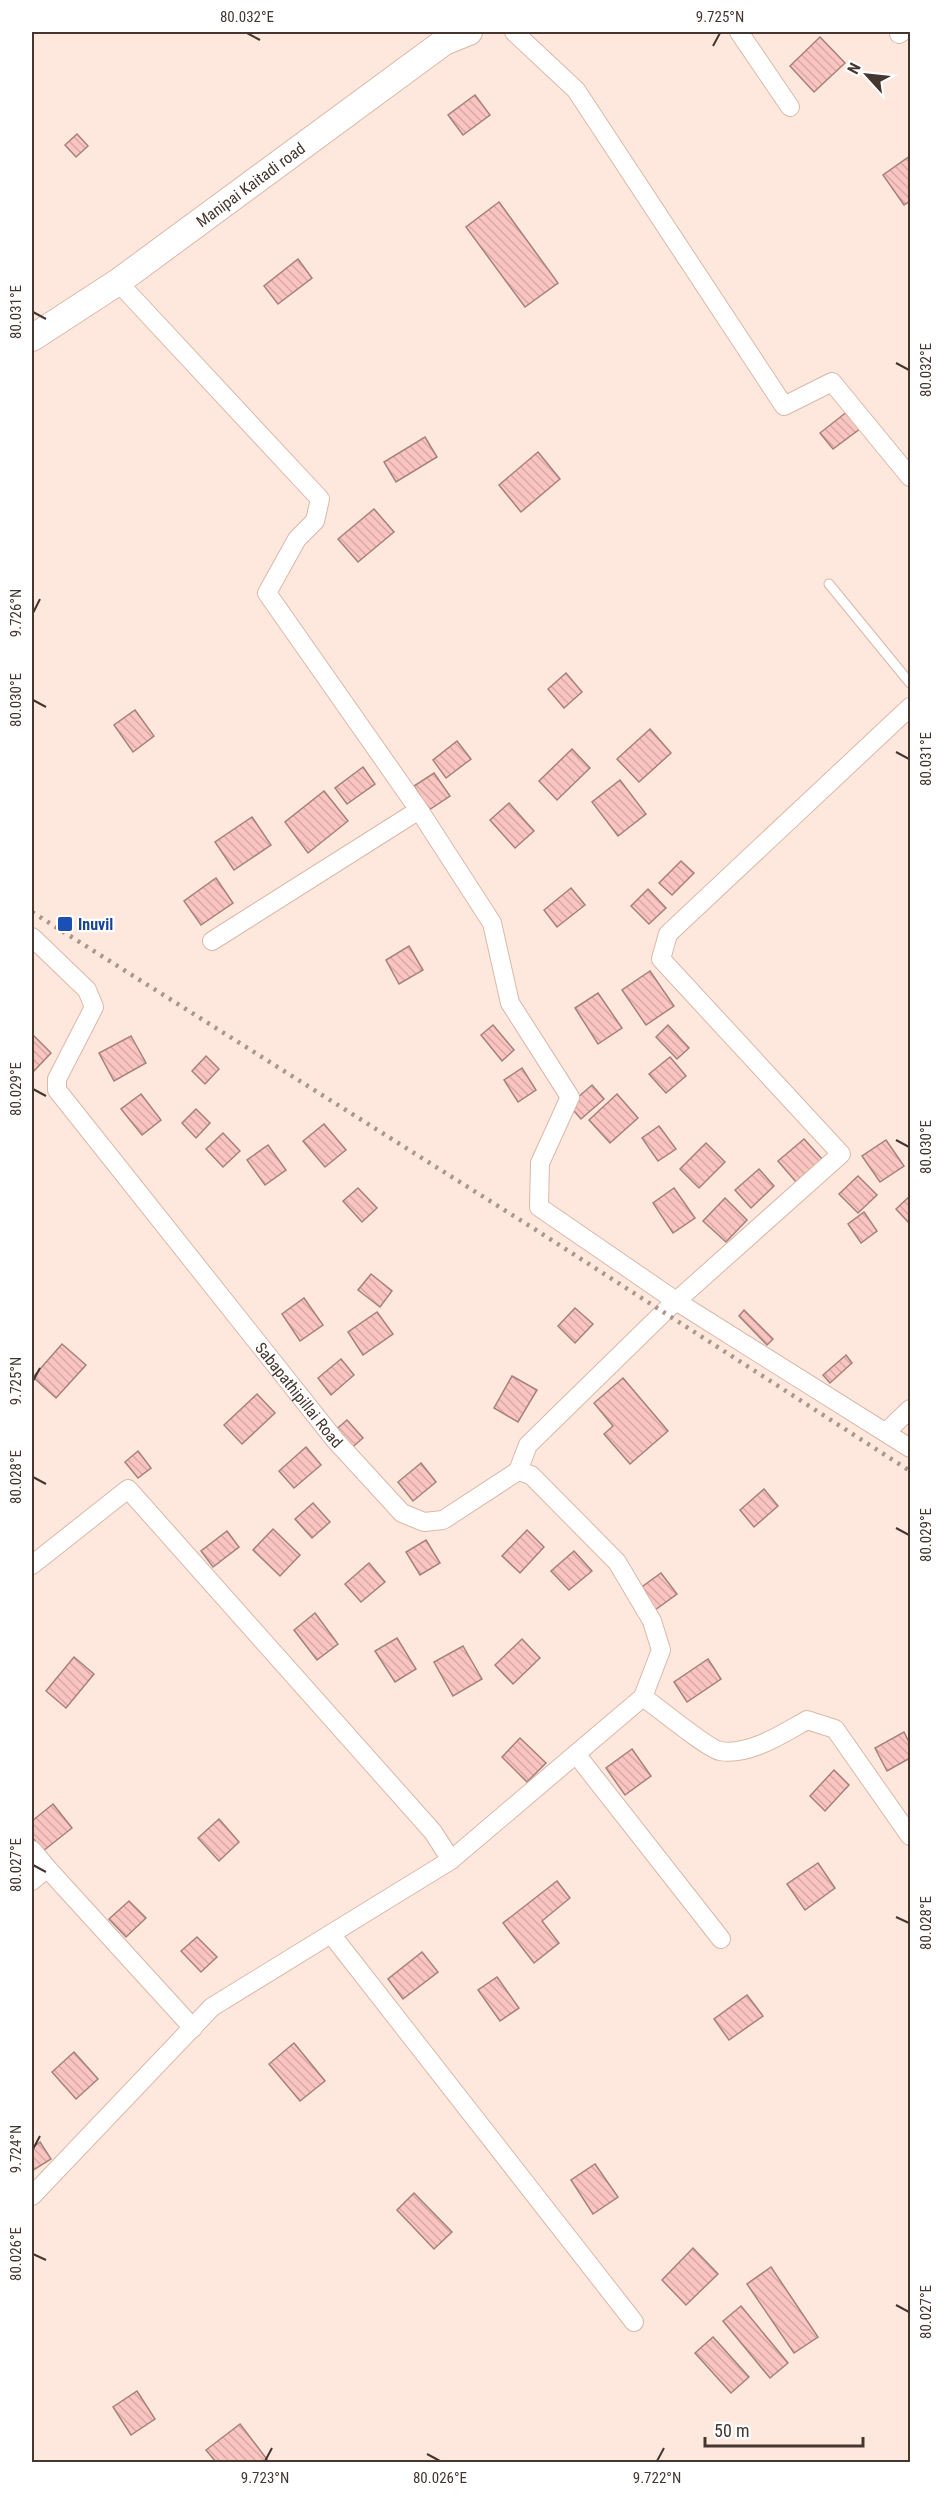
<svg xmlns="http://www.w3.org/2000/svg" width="942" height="2494" viewBox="0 0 942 2494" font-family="'Roboto Condensed',sans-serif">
<defs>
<pattern id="building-back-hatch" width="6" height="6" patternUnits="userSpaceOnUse" patternTransform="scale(1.5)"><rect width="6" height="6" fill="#fac5c0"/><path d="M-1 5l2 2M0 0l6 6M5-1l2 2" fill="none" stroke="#d8aaa5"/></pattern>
</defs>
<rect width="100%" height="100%" fill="#fee8dd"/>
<!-- building -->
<g fill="url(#building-back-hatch)" stroke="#a6817d" stroke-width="1.5">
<polygon points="820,37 845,63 814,92 790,66"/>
<polygon points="475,95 490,115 463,135 448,115"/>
<polygon points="77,134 88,146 76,157 65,145"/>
<polygon points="910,156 910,201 904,205 883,175"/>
<polygon points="499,202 558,283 525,307 466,227"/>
<polygon points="298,259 312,278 278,304 264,286"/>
<polygon points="848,411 861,428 833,449 820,433"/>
<polygon points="425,437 437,457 396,482 384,462"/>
<polygon points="538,452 560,479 521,512 499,485"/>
<polygon points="374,509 394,532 358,562 338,539"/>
<polygon points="566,673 582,692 564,708 548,689"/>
<polygon points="135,710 154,736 133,752 114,725"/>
<polygon points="650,729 671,753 639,782 617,759"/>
<polygon points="457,741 471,759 446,778 433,760"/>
<polygon points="572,749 590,768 557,800 539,781"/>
<polygon points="363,767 375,784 347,804 335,788"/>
<polygon points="434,773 450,796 429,810 414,786"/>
<polygon points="620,780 646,814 618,836 592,802"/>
<polygon points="324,791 348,821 308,853 285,822"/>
<polygon points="509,803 534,831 515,848 490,820"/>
<polygon points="252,817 271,845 234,870 215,842"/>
<polygon points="681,861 694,873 672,895 659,883"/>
<polygon points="216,878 233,903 201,925 184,901"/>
<polygon points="571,888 585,905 557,927 544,910"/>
<polygon points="648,889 666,908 649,924 631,906"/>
<polygon points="409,946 423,970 399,984 386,960"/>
<polygon points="650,971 674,1006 646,1025 622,990"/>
<polygon points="598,993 622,1028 598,1044 575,1008"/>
<polygon points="493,1025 514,1050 502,1061 481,1035"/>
<polygon points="668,1025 689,1048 677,1059 656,1037"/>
<polygon points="32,1034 51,1053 32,1073"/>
<polygon points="131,1036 146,1063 114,1081 99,1053"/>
<polygon points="206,1056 219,1069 205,1084 192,1071"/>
<polygon points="670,1057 686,1076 666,1093 649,1074"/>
<polygon points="522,1068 536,1090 518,1102 504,1080"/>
<polygon points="592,1085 604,1099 581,1119 569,1105"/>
<polygon points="141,1094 161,1120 142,1135 121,1109"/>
<polygon points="617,1094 638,1118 610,1143 589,1120"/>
<polygon points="196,1109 210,1123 196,1138 182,1123"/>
<polygon points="324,1124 346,1150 325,1167 303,1141"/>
<polygon points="659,1126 676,1149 658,1161 642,1138"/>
<polygon points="223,1133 240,1151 223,1167 206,1149"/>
<polygon points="804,1139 823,1160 797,1183 778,1161"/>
<polygon points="886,1140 904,1166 880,1182 862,1156"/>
<polygon points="706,1143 725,1162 699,1188 680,1169"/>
<polygon points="268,1145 286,1170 265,1185 247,1160"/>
<polygon points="759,1169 774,1186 751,1208 735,1190"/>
<polygon points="858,1176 877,1195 858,1213 839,1194"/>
<polygon points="358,1188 377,1208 362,1222 343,1201"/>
<polygon points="674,1188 695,1218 673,1233 653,1203"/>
<polygon points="910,1196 910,1224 896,1209"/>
<polygon points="725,1198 747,1220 726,1242 703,1221"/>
<polygon points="864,1212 877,1231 861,1243 848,1224"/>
<polygon points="371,1274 392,1291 380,1307 358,1290"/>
<polygon points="304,1298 323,1325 300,1341 282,1314"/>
<polygon points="575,1308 593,1324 575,1343 558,1326"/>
<polygon points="744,1310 773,1339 767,1345 739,1316"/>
<polygon points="377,1312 393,1334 363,1355 348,1332"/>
<polygon points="62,1344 86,1365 56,1398 33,1377"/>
<polygon points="846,1355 852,1363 830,1383 823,1375"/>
<polygon points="341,1359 354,1375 331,1395 318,1378"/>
<polygon points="512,1376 537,1390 518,1422 494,1408"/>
<polygon points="623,1378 668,1431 630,1464 604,1434 613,1426 594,1403"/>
<polygon points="257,1394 275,1413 242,1444 224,1425"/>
<polygon points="347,1420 363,1438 348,1451 332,1433"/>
<polygon points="306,1447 321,1465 294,1488 279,1471"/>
<polygon points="138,1451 151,1468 138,1478 125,1462"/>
<polygon points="421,1463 436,1482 413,1501 398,1482"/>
<polygon points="764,1489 778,1506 754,1527 740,1510"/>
<polygon points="313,1503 330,1522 312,1538 295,1519"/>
<polygon points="273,1529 300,1555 280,1576 253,1550"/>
<polygon points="527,1530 544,1547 520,1573 502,1556"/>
<polygon points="227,1531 239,1547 213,1567 201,1551"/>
<polygon points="426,1540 440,1563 420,1575 406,1552"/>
<polygon points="574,1551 592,1571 569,1590 551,1571"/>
<polygon points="369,1563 385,1582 361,1602 345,1584"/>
<polygon points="661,1573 677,1594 655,1610 639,1589"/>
<polygon points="315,1613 338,1644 317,1660 294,1630"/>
<polygon points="397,1638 416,1669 395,1682 375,1651"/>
<polygon points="522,1639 540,1658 513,1684 495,1665"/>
<polygon points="463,1646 482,1679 453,1696 434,1662"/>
<polygon points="74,1657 94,1674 66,1708 46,1691"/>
<polygon points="708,1659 721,1679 687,1702 674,1682"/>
<polygon points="904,1732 910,1744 910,1758 887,1771 875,1748"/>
<polygon points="520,1738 546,1763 527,1782 502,1757"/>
<polygon points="632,1749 651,1776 625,1795 606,1768"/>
<polygon points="834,1770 849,1785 825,1811 810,1796"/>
<polygon points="53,1804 72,1828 43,1851 32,1837 32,1821"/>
<polygon points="219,1819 239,1842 219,1861 198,1838"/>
<polygon points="818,1863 835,1888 805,1910 787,1884"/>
<polygon points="557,1881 570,1898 542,1921 559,1943 534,1963 503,1923"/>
<polygon points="129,1901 146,1918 126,1937 109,1919"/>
<polygon points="197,1937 217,1957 201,1972 181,1951"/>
<polygon points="422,1952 438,1972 403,1999 388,1979"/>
<polygon points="497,1977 519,2008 500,2021 478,1990"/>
<polygon points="747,1995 763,2016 729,2040 714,2019"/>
<polygon points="294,2043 325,2081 300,2101 269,2064"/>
<polygon points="74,2052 98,2079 76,2099 52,2072"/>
<polygon points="40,2142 51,2159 32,2171 32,2148"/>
<polygon points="595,2164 618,2197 593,2214 571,2180"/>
<polygon points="414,2193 452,2232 434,2249 397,2210"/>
<polygon points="693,2248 718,2274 686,2305 662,2280"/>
<polygon points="771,2267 818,2337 794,2353 747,2284"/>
<polygon points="741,2306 788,2363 770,2378 723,2321"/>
<polygon points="713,2337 749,2377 731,2393 695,2353"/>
<polygon points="137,2391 155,2419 131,2435 113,2407"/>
<polygon points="240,2424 269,2462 216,2462 206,2450"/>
</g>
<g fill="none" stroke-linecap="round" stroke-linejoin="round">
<!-- lane casing -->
<g stroke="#dbb8a7" stroke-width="11">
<polyline id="lane" points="829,584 910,683"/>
</g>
<!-- street casing -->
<g stroke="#dbb8a7" stroke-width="20">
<g id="street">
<polyline points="514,32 576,90 784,406 832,382 910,477"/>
<polyline points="739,32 790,107"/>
<polyline points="899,34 902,32"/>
<polyline points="118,282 320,499 315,521 297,539 267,593 419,810 492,923 510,1003 570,1097 540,1163 539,1207 676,1301 910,1448"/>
<path id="s1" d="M32,937L87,990L94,1007L57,1079V1090L335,1440L402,1513L424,1522L443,1520L518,1471L531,1475L617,1562L652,1621L661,1650L643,1697"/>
<polyline points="212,941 419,810"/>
<polyline points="886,1432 910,1409"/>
<polyline points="518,1471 528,1445 664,1312 841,1154 661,959 668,934 910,707"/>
<polyline points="32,1565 128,1489 433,1832 451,1860"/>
<polyline points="576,1754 721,1939"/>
<polyline points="32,1850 47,1868"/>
<polyline points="32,1881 47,1868 193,2028"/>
<polyline points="331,1934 634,2322"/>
<path d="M32,2196L212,2007L451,1860L643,1697C656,1706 708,1749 720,1751C749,1756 782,1734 807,1720L835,1729L910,1836"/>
</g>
</g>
<!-- secondary casing -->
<g stroke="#dbb8a7" stroke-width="28">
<g id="secondary">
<path id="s2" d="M32,338L118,282L444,42L469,32"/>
</g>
</g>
<!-- lane -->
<use href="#lane" stroke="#fff" stroke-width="9"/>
<!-- street -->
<use href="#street" stroke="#fff" stroke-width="18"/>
<!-- secondary -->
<use href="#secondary" stroke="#fff" stroke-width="26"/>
<!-- rail -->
<polyline stroke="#a9968e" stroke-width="4.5" stroke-dasharray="3 6" stroke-linecap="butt" points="32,912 536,1230 910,1471"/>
</g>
<!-- ticks -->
<path fill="none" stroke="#453630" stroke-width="2" d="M247,33L260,40M713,46L720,33M33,312L46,319M896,363L909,370M33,613L40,599M33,700L46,707M896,752L909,759M33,1089L46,1096M896,1140L909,1147M33,1381L40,1368M33,1477L46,1484M896,1528L909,1535M33,1865L46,1872M896,1917L909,1923M33,2149L40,2136M33,2254L46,2260M896,2305L909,2312M427,2454L440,2461M265,2461L272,2448M657,2461L664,2448"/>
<!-- markers -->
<rect fill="#1a4fb4" stroke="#fff" stroke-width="2" x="57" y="916" width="16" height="16" rx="3"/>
<g text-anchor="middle" stroke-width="4.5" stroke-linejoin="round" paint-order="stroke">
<!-- street labels -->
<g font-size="16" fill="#453630" stroke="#fff">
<text dy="6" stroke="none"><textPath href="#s2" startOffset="267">Manipai Kaitadi road</textPath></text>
<text dy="6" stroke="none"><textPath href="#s1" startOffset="576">Sabapathipillai Road</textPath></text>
</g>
<!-- transit labels -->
<g font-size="16" font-weight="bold" fill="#164399" stroke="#fff" text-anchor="start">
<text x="78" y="930">Inuvil</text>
</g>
</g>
<!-- border -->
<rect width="942" height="2494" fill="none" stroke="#ffffff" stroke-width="66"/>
<!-- north arrow -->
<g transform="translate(867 75) rotate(297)" stroke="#ffffff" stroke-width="4.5" paint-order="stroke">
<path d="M0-4.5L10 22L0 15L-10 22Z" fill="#453630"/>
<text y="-9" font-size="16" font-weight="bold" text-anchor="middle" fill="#453630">N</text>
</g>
<!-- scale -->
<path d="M705 2437v9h158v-9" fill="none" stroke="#453630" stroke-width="3"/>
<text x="714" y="2437" font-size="18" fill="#453630" stroke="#ffffff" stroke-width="4.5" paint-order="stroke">50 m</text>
<rect x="33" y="33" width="876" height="2428" fill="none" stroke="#453630" stroke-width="2"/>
<g font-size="15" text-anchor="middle" fill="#453630">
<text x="247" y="22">80.032°E</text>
<text x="720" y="22">9.725°N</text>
<text transform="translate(16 312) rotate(-90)" y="5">80.031°E</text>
<text transform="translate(926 370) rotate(-90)" y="5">80.032°E</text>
<text transform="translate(16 613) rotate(-90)" y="5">9.726°N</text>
<text transform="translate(16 700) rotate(-90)" y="5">80.030°E</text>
<text transform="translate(926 759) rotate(-90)" y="5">80.031°E</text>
<text transform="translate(16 1089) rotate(-90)" y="5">80.029°E</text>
<text transform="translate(926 1147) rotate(-90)" y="5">80.030°E</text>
<text transform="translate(16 1381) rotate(-90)" y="5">9.725°N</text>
<text transform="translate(16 1477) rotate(-90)" y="5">80.028°E</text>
<text transform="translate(926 1535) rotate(-90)" y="5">80.029°E</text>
<text transform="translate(16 1865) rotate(-90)" y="5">80.027°E</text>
<text transform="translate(926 1923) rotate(-90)" y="5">80.028°E</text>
<text transform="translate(16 2149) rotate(-90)" y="5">9.724°N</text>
<text transform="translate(16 2254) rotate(-90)" y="5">80.026°E</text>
<text transform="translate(926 2312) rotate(-90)" y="5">80.027°E</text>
<text x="265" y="2483">9.723°N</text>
<text x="440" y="2483">80.026°E</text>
<text x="657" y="2483">9.722°N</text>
</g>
</svg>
